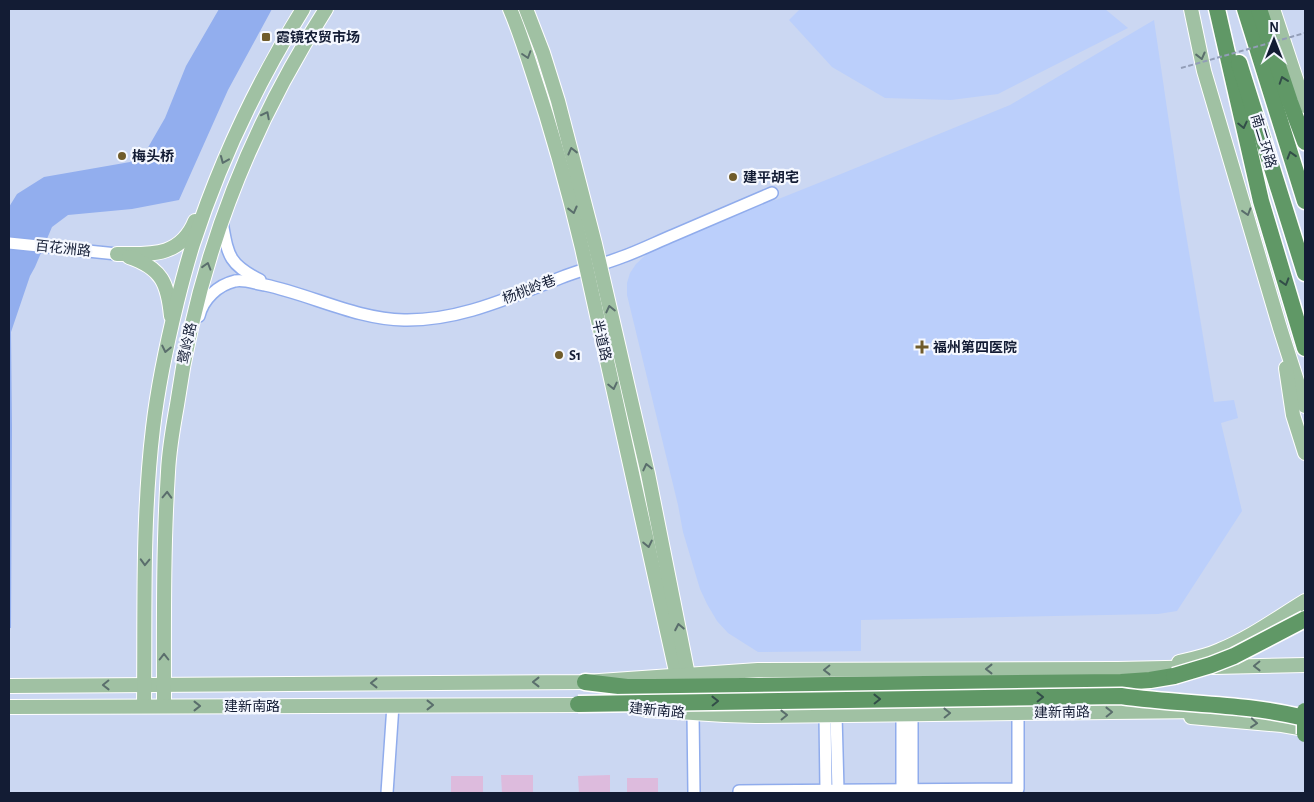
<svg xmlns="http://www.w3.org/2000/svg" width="1314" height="802" viewBox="0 0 1314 802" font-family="'Alegreya Sans','Noto Sans SC',sans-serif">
<rect width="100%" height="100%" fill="#cbd7f2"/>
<!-- built -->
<g fill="#bbcffb">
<polygon points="800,9 1105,9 1128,28 998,94 951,100 885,98 832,67 789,20"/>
<polygon points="1154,20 1181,204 1214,402 1234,400 1238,418 1221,423 1242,511 1177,611 1158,614 861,620 861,651 758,652 728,633 717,621 707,604 700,589 683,532 678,505 627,295 627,283 630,273 636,264 649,252 723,219 769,201 776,200 836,176 1010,105"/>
</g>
<!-- green -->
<g fill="#dbd">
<polygon points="501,775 533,775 533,793 502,793"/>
<polygon points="610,775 610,793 579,793 578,776"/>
<rect x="451" y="776" width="32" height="17"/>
<rect x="627" y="778" width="31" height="15"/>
</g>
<!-- water -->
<polygon fill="#92aeee" points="219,9 272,9 228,90 179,200 132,209 68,215 52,227 35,267 30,276 11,332 12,428 11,628 9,628 9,207 17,194 44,177 130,162 146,151 165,118 186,66"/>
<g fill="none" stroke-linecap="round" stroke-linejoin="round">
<!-- minor casing -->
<g stroke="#90acec" stroke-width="14">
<g id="minor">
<path d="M222,222C228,255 228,264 260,280"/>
<polyline points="9,243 117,254"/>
<path d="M199,316C203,299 218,285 235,281C245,279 256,284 265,285C312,295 356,319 404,320C460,321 510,297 560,278C580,270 601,265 622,257C639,251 657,242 674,235C707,221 739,207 772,193"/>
<polyline points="693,713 694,793"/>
<polyline points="902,714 902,793"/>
<polyline points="912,714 912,789"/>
<polyline points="825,715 826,790"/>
<polyline points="836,715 838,790"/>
<polyline points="387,793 393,705"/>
<polyline points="739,793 739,791 1018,789 1018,712"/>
</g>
</g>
<!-- major casing -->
<g stroke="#fff" stroke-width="16">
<g id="major">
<path d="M510,9C519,30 526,52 533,74C552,131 568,189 582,248L677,676"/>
<polyline points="526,9 543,53 558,101 595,244 648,474 688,675"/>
<polyline points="1191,9 1204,71 1280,328 1305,406"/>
<polyline points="1273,9 1305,106"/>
<path d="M117,254C149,254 180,258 195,221"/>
<path d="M129,257C162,268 168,284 171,316"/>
<polyline points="1286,368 1293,415 1305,453"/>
<path d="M1179,662C1193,659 1207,656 1220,650C1250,638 1277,618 1305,601"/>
<polyline points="9,686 585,682 758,670 1118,669 1305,665"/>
<path d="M144,706C145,613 142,520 153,428C158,385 167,343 177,302C182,282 187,263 193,244C220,161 257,83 303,9"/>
<path d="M164,706C164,628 163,550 168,472C169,450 173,427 177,405C197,263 249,129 326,9"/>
<polyline points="9,707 587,705"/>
<polyline points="646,710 725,715 756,716 1205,711"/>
<polyline points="1191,717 1282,725 1305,729"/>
</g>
</g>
<!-- highway casing -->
<g stroke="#fff" stroke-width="19">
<g id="highway">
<polyline points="1217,9 1261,201 1305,348"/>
<polyline points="1245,9 1305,201"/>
<polyline points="1259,9 1290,102 1305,142"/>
<polyline points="1239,63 1305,273"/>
<polyline points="585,682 627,687 653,687 1121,682 1150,680 1174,676"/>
</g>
</g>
<!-- minor -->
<use href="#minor" stroke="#fff" stroke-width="11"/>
<!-- major -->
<use href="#major" stroke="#a0c1a3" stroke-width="14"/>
<!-- highway -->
<use href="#highway" stroke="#609866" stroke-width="16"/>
<!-- highway-bridge casing -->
<g stroke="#fff" stroke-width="19" stroke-linecap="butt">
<g id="highway-bridge">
<polyline points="1174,676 1211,665 1234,656 1305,619"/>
<path d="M578,704L1121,696C1182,705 1245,703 1305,718"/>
<polyline points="1305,711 1305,734"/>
</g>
</g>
<!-- path-bridge -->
<polyline stroke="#929db7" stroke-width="2" stroke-dasharray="5 2.5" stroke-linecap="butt" points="1181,68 1305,33"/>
<!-- highway-bridge -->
<use href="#highway-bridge" stroke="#609866" stroke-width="16"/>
</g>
<!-- one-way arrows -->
<defs><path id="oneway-chevron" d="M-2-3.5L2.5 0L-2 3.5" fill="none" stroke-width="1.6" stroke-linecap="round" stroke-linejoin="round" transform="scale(1.25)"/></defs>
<g stroke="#5a6e6c">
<use href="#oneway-chevron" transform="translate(527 55) rotate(72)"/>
<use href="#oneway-chevron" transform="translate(1201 56) rotate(76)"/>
<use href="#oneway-chevron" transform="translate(266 115) rotate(-63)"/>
<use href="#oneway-chevron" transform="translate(572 151) rotate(-104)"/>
<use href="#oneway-chevron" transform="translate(224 160) rotate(113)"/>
<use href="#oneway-chevron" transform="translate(573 210) rotate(76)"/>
<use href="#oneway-chevron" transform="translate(1247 212) rotate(73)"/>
<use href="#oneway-chevron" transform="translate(207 266) rotate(-73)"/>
<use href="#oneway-chevron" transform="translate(610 309) rotate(-103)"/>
<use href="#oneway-chevron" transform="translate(166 349) rotate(102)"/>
<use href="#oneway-chevron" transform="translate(613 386) rotate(77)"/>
<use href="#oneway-chevron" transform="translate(647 467) rotate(-103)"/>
<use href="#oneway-chevron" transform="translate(167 495) rotate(-88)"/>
<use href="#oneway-chevron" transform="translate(648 544) rotate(78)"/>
<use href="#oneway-chevron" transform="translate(145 562) rotate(92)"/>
<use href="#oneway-chevron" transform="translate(679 627) rotate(-101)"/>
<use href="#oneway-chevron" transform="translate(164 657) rotate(-90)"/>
<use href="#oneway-chevron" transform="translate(1257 666) rotate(179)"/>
<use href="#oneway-chevron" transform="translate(989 669) rotate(-180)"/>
<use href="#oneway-chevron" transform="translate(827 670) rotate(179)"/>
<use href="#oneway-chevron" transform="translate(536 682) rotate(180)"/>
<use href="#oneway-chevron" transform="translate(374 683) rotate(180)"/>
<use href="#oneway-chevron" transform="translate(106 685) rotate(179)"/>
<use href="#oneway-chevron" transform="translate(430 705)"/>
<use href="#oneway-chevron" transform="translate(197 706)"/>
<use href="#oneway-chevron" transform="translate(1109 712) rotate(-1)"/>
<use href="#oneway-chevron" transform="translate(947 713) rotate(-1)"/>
<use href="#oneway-chevron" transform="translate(784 715) rotate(-1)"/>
<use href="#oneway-chevron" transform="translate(1254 723) rotate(5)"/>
</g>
<g stroke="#324e48">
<use href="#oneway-chevron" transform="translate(1283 80) rotate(-109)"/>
<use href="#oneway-chevron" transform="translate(1243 125) rotate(77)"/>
<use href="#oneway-chevron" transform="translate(1291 155) rotate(-107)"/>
<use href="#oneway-chevron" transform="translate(1285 282) rotate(73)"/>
<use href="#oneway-chevron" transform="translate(1040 697) rotate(-1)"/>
<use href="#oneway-chevron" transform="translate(877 699) rotate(-1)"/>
<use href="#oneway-chevron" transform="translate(715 701) rotate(-1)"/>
</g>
<!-- markers -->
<g fill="#705c2b" stroke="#f5f8ff" stroke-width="2">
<rect x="261" y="32" width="10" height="10" rx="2.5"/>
<circle cx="122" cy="156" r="5"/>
<circle cx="733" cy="177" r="5"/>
<path d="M919.5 339.5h5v5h5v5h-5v5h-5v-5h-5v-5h5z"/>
<circle cx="559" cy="355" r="5"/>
</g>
<g text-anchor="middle" stroke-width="4.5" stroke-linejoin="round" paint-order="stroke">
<!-- poi labels -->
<g font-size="14" font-weight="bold" fill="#131c34" stroke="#f5f8ff" text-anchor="start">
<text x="276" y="42">霞镜农贸市场</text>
<text x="132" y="161">梅头桥</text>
<text x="743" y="182">建平胡宅</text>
<text x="933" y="352">福州第四医院</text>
<text x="569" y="360">S1</text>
</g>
<!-- street labels -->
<g font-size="14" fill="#131c34" stroke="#f5f8ff">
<text transform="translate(1264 141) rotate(73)" y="5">南二环路</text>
<text transform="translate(63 248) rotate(6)" y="5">百花洲路</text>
<text transform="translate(529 289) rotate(-21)" y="5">杨桃岭巷</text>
<text transform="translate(602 340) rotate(77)" y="5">半道路</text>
<text transform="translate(187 343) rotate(-78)" y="5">鹭岭路</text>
<text x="252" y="711">建新南路</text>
<text transform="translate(657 710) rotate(5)" y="5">建新南路</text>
<text transform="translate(1062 712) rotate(-1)" y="5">建新南路</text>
</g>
</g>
<!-- border -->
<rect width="1314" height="802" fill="none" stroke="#131c34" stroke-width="20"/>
<!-- north arrow -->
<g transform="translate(1274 40)" stroke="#f5f8ff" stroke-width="4" paint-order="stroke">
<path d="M0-4L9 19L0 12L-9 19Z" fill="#131c34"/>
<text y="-8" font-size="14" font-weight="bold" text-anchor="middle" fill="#131c34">N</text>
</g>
</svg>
